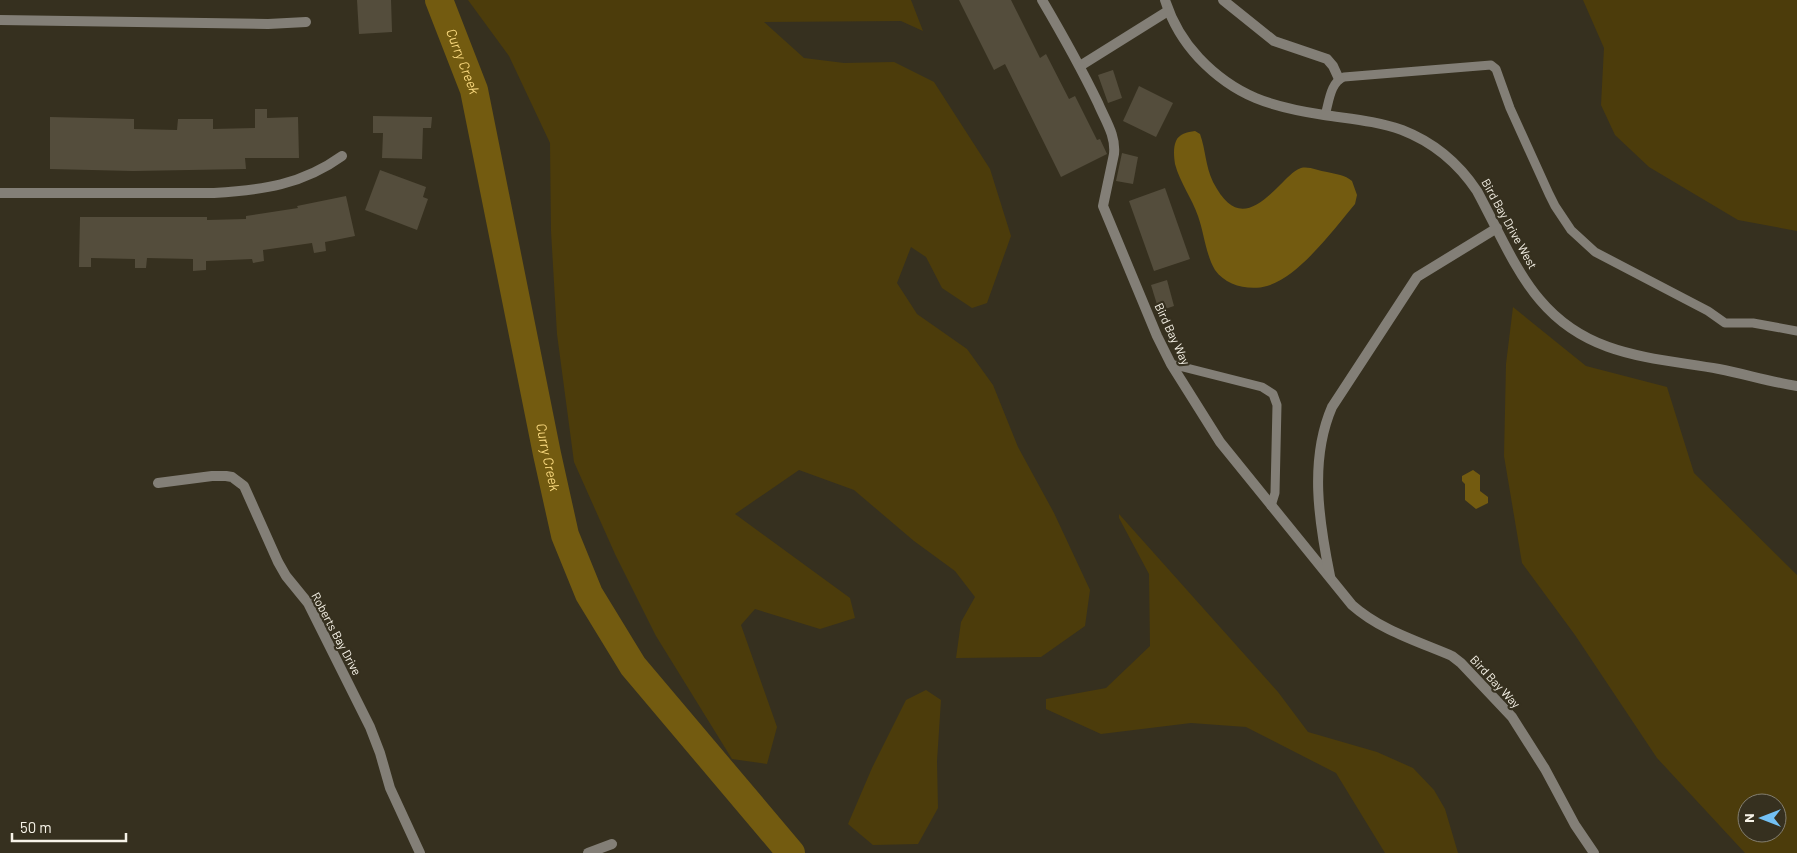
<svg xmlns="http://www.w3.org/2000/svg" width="1797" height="853" viewBox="0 0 1797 853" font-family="Barlow,sans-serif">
<rect width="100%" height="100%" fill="#36301f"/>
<!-- green -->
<g fill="#4c3c0b" fill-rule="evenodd">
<polygon points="468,0 911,0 923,31 901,21 764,22 804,58 844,63 894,62 934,82 990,169 1011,236 987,303 972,308 942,288 926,257 911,247 897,283 917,314 967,349 993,385 1018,447 1054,513 1090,590 1085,626 1041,657 956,658 961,622 975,597 955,571 914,541 854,490 799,470 735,514 850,598 855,618 820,629 755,609 741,625 777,727 767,764 732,759 656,636 615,554 574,462 557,334 551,231 550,143 509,56"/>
<polygon points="1583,0 1797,0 1797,231 1738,220 1649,167 1615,135 1601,105 1604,48"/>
<path d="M1513,307L1586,366L1667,387L1694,473L1797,575V853H1745L1657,758L1575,635L1522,563L1504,456L1506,364ZM1747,803H1777V833H1747Z"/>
<polygon points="1119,514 1278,692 1308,732 1377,752 1413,768 1434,790 1445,809 1458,853 1385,853 1336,773 1246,727 1191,723 1101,734 1046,709 1046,699 1106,688 1150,646 1149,574 1119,518"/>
<polygon points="926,690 941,700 937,761 938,808 918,844 873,845 848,824 872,768 906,700"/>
</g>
<!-- water -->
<g fill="#735b10">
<path d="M1195,131L1200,134C1206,151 1205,165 1213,182C1234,222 1253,212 1280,185C1286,179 1293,171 1301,168C1309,166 1319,171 1327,172C1336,174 1345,175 1352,181L1357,195L1355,204C1334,229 1299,277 1267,286C1250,291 1226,286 1215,270C1206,255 1204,233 1198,216C1192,198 1180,183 1175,164C1174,157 1173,148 1176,141C1179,134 1187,132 1195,131Z"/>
<polygon points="1473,470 1480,475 1480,491 1488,497 1488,503 1476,509 1465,500 1465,484 1462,481 1462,476"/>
</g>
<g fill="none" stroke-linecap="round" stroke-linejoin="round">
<!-- river -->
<path stroke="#735b10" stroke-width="28" id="s1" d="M439,0L474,90L547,454L565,535L589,594L633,666L791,853"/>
</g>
<!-- building -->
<g fill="#544d3c">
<polygon points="357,0 391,0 392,32 359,34"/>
<polygon points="959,0 1011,0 1040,58 1046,54 1069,99 1075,96 1097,140 1100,139 1107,154 1061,177 1005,64 994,70"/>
<polygon points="1113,70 1122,98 1108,103 1098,75"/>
<polygon points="1139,86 1173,103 1156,137 1123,121"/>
<polygon points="255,109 267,109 267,118 298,117 299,158 245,158 246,169 133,171 50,169 50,117 134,119 134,129 177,130 178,119 213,119 213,129 255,128"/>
<polygon points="373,116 432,117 431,128 423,128 422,159 382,158 383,133 373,133"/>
<polygon points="1122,153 1138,157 1133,184 1116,181"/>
<polygon points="380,170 426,187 423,197 428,199 417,230 365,210"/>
<polygon points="1165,188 1190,259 1154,271 1129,201"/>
<polygon points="346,196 355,236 325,242 326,251 314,253 312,243 263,250 264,261 253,263 252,259 206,261 206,270 193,271 193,259 147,258 146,268 135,268 135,259 91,258 91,267 79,267 80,217 207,217 207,220 246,219 246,216 298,208 297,206"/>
<polygon points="1167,280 1174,306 1159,311 1151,285"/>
</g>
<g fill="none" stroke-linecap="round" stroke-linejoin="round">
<!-- service -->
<g stroke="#837f77" stroke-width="9">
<path d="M1325,115C1329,103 1330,82 1344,77L1491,65L1496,69L1510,108L1549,194L1555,206L1571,230L1595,252L1708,311L1725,323H1753L1797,331"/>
<polyline points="1171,364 1262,387 1273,394 1277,405 1275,493 1271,506"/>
</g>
<!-- minor -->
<g stroke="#837f77" stroke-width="10">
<path d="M1042,0C1062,34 1081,68 1098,103C1105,120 1116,135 1114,154L1103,206L1157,336L1171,364L1220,442L1352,605C1380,630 1417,641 1452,656L1461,663L1512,717L1545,769L1575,825L1594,853"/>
<path d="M1165,0C1172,22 1183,41 1199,58C1236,97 1272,107 1324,115C1350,119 1377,121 1402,130C1433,142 1459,164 1477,191C1496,226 1515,271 1540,300C1588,357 1651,357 1719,369C1745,374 1771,382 1797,386"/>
<polyline points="1223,0 1274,41 1327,59 1333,66 1339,79"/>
<polyline points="0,20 268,24 306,22"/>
<polyline points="1080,66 1168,11"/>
<path d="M0,193H214C262,190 302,185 342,156"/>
<polyline points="158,483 212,476 226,476 232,477 244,486 278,562 286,576 308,603 370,727 380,753 390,788 420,853"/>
<path d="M1330,576C1319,522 1309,460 1332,407L1417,277L1497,228"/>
<polyline points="588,853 612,844"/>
</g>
</g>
<g text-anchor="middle" stroke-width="4.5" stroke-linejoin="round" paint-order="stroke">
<!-- street labels -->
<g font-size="12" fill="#f7f3e8" stroke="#36301f">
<text transform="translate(1509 224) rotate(61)" y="4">Bird Bay Drive West</text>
<text transform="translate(1172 334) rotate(65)" y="4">Bird Bay Way</text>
<text transform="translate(336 634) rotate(62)" y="4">Roberts Bay Drive</text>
<text transform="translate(1495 682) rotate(47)" y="4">Bird Bay Way</text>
</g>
<!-- water labels -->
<g font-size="14" font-style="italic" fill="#fad97e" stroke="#36301f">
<text dy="5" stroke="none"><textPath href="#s1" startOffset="66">Curry Creek</textPath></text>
<text dy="5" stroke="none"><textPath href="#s1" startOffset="471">Curry Creek</textPath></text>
</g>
</g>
<!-- north arrow -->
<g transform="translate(1762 818) rotate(270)"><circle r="24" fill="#36301f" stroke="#837e6f"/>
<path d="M0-4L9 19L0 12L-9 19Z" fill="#73c1f5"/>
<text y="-8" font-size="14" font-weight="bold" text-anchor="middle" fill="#f7f3e8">N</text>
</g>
<!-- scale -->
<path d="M12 833v8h114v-8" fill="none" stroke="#f7f3e8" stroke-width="2.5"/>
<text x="20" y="833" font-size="15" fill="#f7f3e8" stroke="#36301f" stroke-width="4" paint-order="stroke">50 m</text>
</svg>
